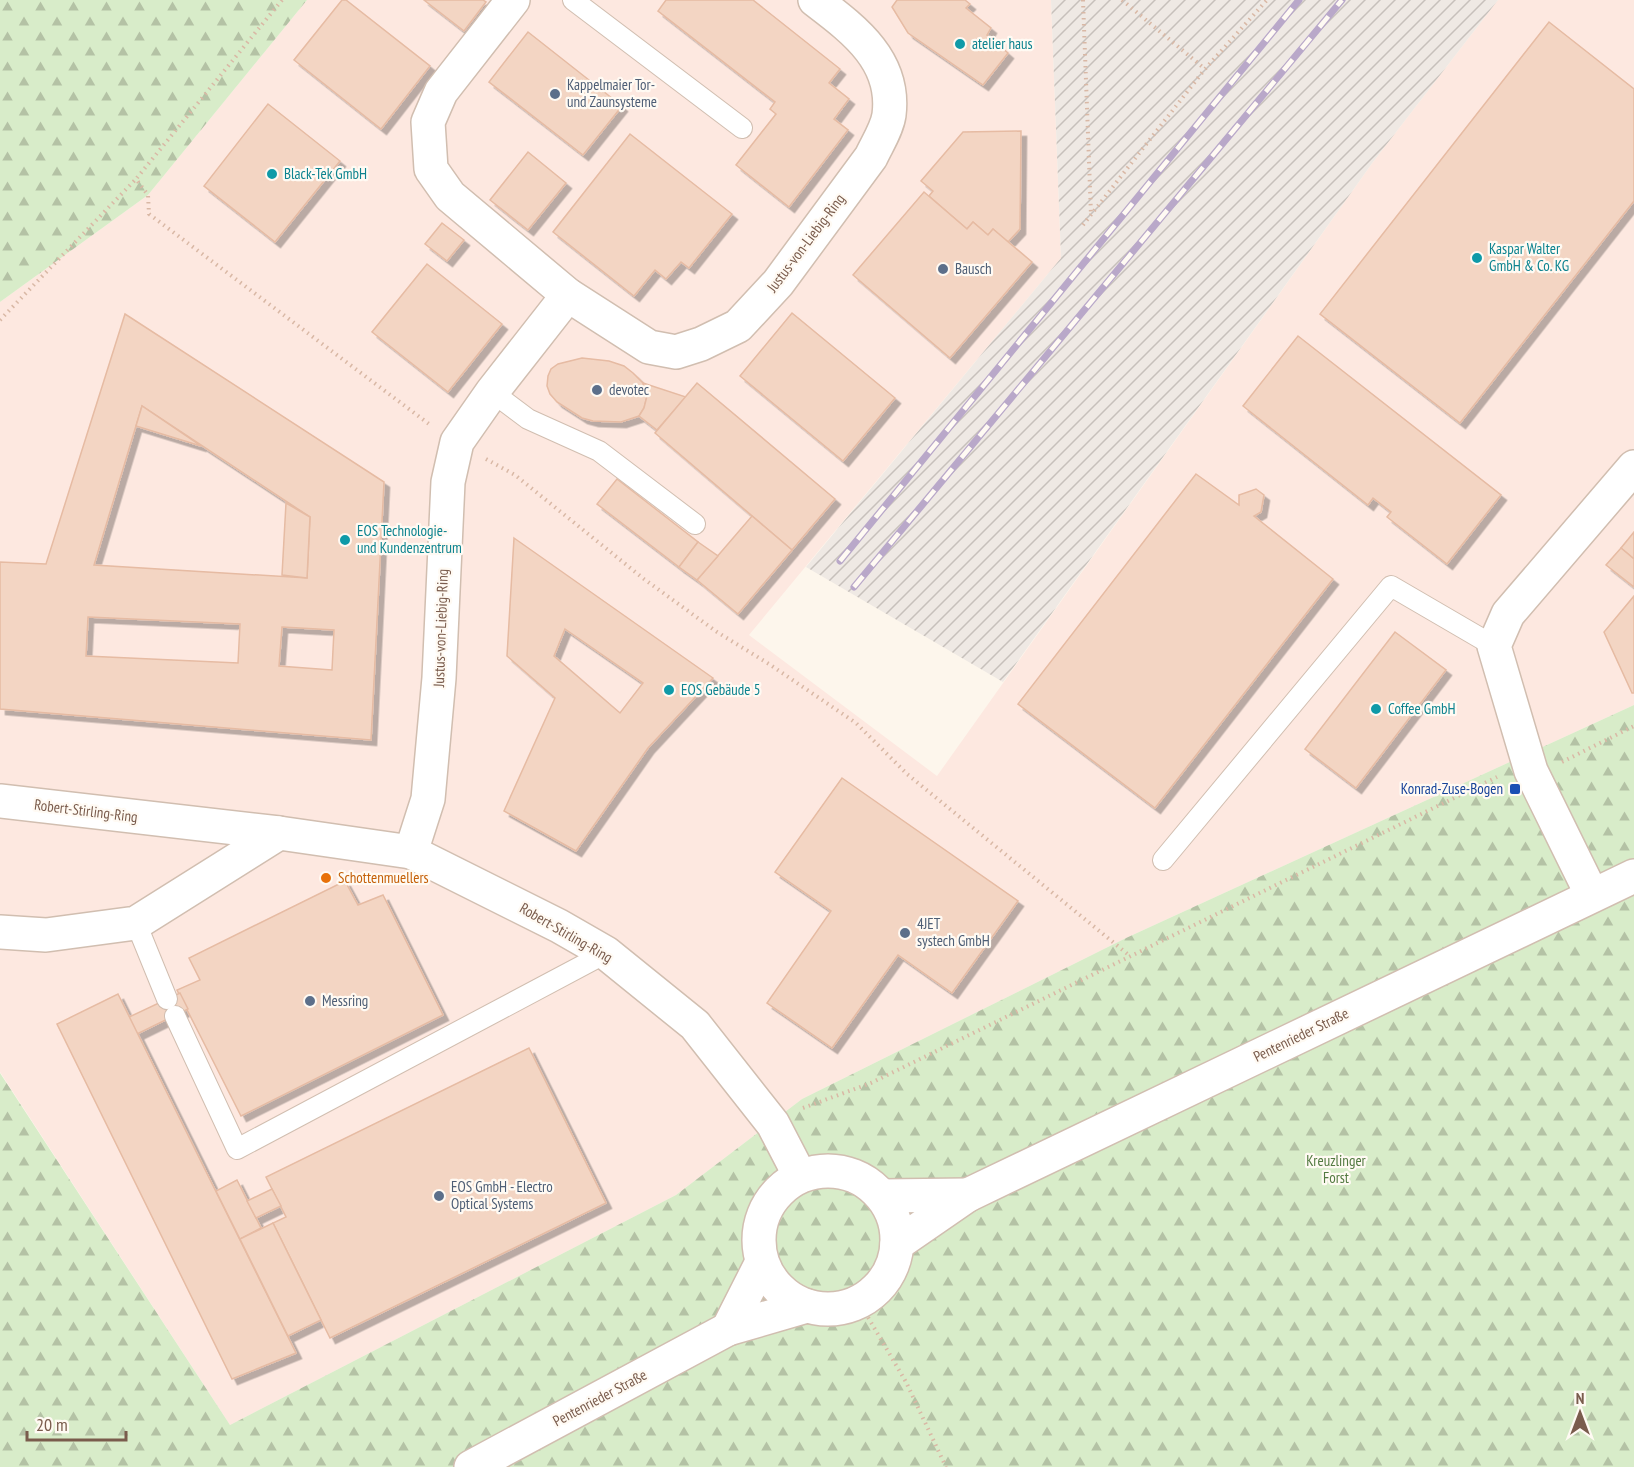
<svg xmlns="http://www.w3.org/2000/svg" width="1634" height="1467" viewBox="0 0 1634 1467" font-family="'PT Sans Narrow',sans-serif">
<defs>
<pattern id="industrial-furrows" width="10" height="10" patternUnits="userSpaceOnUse" patternTransform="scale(1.5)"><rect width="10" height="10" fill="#efe9e4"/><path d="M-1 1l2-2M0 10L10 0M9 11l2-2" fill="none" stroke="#c7c0bb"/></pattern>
<pattern id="forest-firs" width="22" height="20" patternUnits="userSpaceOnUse" patternTransform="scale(1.5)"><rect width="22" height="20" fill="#d8ecc9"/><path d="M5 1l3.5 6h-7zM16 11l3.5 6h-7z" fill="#b4c2a5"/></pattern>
<filter id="shadow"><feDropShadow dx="5.5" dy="5.5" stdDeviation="0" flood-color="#0004"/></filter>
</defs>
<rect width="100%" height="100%" fill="#fdf6ec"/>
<!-- commercial -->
<polygon fill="#fde8e0" points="307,0 1051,0 1061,258 749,635 937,776 1373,162 1498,0 1634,0 1634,705 1126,938 802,1099 676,1195 230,1425 0,1072 0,302 148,195"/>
<!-- industrial -->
<polygon fill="url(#industrial-furrows)" points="1051,0 1498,0 1373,162 1003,682 806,567 1061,258"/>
<!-- forest -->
<g fill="url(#forest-firs)">
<polygon points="0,0 307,0 148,195 0,302"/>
<polygon points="1634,705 1634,1467 0,1467 0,1073 230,1425 676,1195 802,1099 1126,938"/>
</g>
<!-- building -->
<g fill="#f3d5c3" stroke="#e6bba3" stroke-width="1.5" fill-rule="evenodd" filter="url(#shadow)">
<polygon points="342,0 346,0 430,66 381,129 294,60"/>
<polygon points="424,0 483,0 486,2 464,31"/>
<polygon points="666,0 753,0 840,69 829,83 849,99 834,119 848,130 789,207 736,165 776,114 770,109 775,102 658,11"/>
<polygon points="897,0 965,0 970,4 966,8 991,28 987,35 1008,53 983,85 908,33 892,7"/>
<polygon points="1549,22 1634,89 1634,201 1460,423 1320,314"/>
<polygon points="528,32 622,106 583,155 489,82"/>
<polygon points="268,104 340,161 275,242 204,186"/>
<polygon points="1021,131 1020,229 1008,242 993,229 988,235 973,222 967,229 929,196 933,191 921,181 963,132"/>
<polygon points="630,134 732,214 689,268 681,262 666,279 655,270 634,296 553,232"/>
<polygon points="528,152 566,183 528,230 490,200"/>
<polygon points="924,192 967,229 973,222 988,235 993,229 1032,262 950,358 853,275"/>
<polygon points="442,223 464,240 447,261 425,244"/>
<polygon points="427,264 502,324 448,392 372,332"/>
<polygon points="792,313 895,398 843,461 740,376"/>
<path d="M125,314L384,482L371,740L0,709V562L46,564ZM142,406L310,517L307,578L94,565ZM88,617L240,624L238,663L86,656ZM282,627L334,630L332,670L279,666Z"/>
<polygon points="1298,336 1501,495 1447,564 1387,517 1391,512 1373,498 1368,505 1243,406"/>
<polygon points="582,358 609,361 624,366 633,373 643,383 647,396 644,408 639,416 621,422 593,421 582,418 557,402 550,394 547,386 548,376 551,369 558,364"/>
<polygon points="643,383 686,397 657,430 639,416 644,408 647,396"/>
<polygon points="697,383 835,499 792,550 655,433"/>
<polygon points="142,406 201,446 136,426"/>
<polygon points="1196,474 1239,505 1239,495 1256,489 1264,495 1261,512 1254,516 1333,579 1155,808 1018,704"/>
<polygon points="617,479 698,542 679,567 597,504"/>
<polygon points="286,503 310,517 307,578 282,575"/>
<polygon points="752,516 792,550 738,614 697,580"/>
<polygon points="1634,532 1634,559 1621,548"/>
<path d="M514,538L713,678L648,748L576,851L504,811L555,698L507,656ZM565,629L643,683L620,713L554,656Z"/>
<polygon points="698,542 718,556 697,580 679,567"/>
<polygon points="1621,548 1634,559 1634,587 1606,565"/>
<polygon points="1634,596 1634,693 1632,693 1604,632"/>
<polygon points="1395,632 1446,670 1356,788 1305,749"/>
<polygon points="842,778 1018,901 952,993 898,955 832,1048 767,1003 831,911 775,872"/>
<polygon points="345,881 358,905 383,895 443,1015 241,1116 177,990 200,980 189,958"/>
<polygon points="180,993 188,1009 137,1034 129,1017"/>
<polygon points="118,994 296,1353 232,1379 57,1024"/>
<polygon points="529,1048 606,1203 330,1338 273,1223 286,1217 266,1177"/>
<polygon points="237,1180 261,1228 240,1239 216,1191"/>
<polygon points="272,1189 281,1206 256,1218 247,1201"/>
<polygon points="273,1223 321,1320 288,1336 240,1239"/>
</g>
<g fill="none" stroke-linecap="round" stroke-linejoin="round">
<!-- service casing -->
<g stroke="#d1beb0" stroke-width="22">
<g id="service">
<polyline points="573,0 742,128"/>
<polyline points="492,392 528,419 599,451 695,524"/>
<polyline points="1163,860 1391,586 1494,646"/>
<polyline points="136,923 167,999"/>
<polyline points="175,1016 237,1149 606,953"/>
</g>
</g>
<!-- minor casing -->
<g stroke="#d1beb0" stroke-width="36">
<g id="minor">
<path d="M513,0L441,92L428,122L431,169L450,196L568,295L649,347L676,352L701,344L738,326L778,283L871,157C877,144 887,129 889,115C896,60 853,29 815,0"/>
<polyline points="0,801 279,833 411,852 559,926 606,953 695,1025 773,1124 800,1176"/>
<polyline points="411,852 428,799 439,678 448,482 457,442 492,392 568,295"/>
<polyline points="1592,895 1531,771 1494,646 1508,614 1634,467"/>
<polyline points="0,932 46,935 136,923 279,833"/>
</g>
</g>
<!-- tertiary casing -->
<g stroke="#d1beb0" stroke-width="36">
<g id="tertiary">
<circle cx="828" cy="1240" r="69"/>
<polyline points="882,1196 968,1195"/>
<polyline points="897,1244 968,1195 1634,876"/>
<polyline points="728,1329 762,1262"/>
<polyline points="471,1467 728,1329 807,1306"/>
</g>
</g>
<!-- path -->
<g stroke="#d9b8a5" stroke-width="4" stroke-dasharray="1.5 4.5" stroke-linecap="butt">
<polyline points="282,0 136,179 148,195 149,214 429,424"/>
<polyline points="1083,0 1091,215"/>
<polyline points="1122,0 1205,69 1267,0"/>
<polyline points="1083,225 1205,69"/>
<polyline points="0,320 136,179"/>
<polyline points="486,459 515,475 644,579 717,632 769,664 856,723 907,774 1130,956"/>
<polyline points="1562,762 1634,726"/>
<polyline points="803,1108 871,1083 1497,777"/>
<polyline points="859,1302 906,1382 946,1467"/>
</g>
<!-- service -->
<use href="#service" stroke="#fff" stroke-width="20"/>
<!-- minor -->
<use href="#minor" stroke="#fff" stroke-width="33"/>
<!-- tertiary -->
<use href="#tertiary" stroke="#fff" stroke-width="33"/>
<!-- rail casing -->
<g stroke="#b9a8c9" stroke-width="7">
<g id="rail">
<polyline points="840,561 1299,0"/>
<polyline points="854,587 1342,0"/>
</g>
</g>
<!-- rail -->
<use href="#rail" stroke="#fffaf3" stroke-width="4.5" stroke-dasharray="14" stroke-linecap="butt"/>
</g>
<!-- markers -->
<g fill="#0f9aa8" stroke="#fffaf3" stroke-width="2">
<circle cx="960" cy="44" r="6"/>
<circle cx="272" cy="174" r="6"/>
<circle cx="1477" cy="258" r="6"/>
<circle cx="345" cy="540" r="6"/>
<circle cx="669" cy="690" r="6"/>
<circle cx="1376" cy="709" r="6"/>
</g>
<g fill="#5c6f8a" stroke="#fffaf3" stroke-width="2">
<circle cx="555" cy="94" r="6"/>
<circle cx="943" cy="269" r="6"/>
<circle cx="597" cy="390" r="6"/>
<circle cx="905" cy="933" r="6"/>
<circle cx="310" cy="1001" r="6"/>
<circle cx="439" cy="1196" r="6"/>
</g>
<rect fill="#1a4fb4" stroke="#fffaf3" stroke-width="2" x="1509" y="783" width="12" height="12" rx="3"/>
<circle fill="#e8710a" stroke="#fffaf3" stroke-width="2" cx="326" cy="878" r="6"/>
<g text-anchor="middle" stroke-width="4.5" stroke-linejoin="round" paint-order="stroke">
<!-- culture labels -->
<g font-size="15" fill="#0d838f" stroke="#fffaf3" text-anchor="start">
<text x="972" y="49">atelier haus</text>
<text x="284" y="179">Black-Tek GmbH</text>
<text x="1489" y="254">Kaspar Walter<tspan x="1489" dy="17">GmbH &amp; Co. KG</tspan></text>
<text x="357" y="536">EOS Technologie-<tspan x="357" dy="17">und Kundenzentrum</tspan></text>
<text x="681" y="695">EOS Gebäude 5</text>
<text x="1388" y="714">Coffee GmbH</text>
</g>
<!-- service labels -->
<g font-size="15" fill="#4e5e75" stroke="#fffaf3" text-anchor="start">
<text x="567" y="90">Kappelmaier Tor-<tspan x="567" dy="17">und Zaunsysteme</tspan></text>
<text x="955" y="274">Bausch</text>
<text x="609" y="395">devotec</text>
<text x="917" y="929">4JET<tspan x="917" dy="17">systech GmbH</tspan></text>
<text x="322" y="1006">Messring</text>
<text x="451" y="1192">EOS GmbH - Electro<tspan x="451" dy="17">Optical Systems</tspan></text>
</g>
<!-- street labels -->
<g font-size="15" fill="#7a5c4d" stroke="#fffaf3">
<text transform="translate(806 243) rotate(-53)" y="5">Justus-von-Liebig-Ring</text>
<text transform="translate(441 628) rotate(-88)" y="5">Justus-von-Liebig-Ring</text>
<text transform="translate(86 811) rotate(7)" y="5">Robert-Stirling-Ring</text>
<text transform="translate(566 933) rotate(30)" y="5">Robert-Stirling-Ring</text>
<text transform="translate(1301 1035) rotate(-26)" y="5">Pentenrieder Straße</text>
<text transform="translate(600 1398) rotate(-28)" y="5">Pentenrieder Straße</text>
</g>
<!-- transit labels -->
<g font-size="15" fill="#164399" stroke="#fffaf3" text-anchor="end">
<text x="1503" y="794">Konrad-Zuse-Bogen</text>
</g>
<!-- food labels -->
<g font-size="15" fill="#c56008" stroke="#fffaf3" text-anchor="start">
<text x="338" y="883">Schottenmuellers</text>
</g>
<!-- park labels -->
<g font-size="15" fill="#537a41" stroke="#fffaf3">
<text x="1336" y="1166">Kreuzlinger<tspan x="1336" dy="17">Forst</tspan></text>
</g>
</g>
<!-- north arrow -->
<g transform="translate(1580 1413)" stroke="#fffaf3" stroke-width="4.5" paint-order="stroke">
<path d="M0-4.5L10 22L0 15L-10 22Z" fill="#7a5c4d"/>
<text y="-9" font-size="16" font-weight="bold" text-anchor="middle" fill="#7a5c4d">N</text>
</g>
<!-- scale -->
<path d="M27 1431v9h99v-9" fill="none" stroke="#7a5c4d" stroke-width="3"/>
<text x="36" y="1431" font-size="18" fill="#7a5c4d" stroke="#fffaf3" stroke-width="4.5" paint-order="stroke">20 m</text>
</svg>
